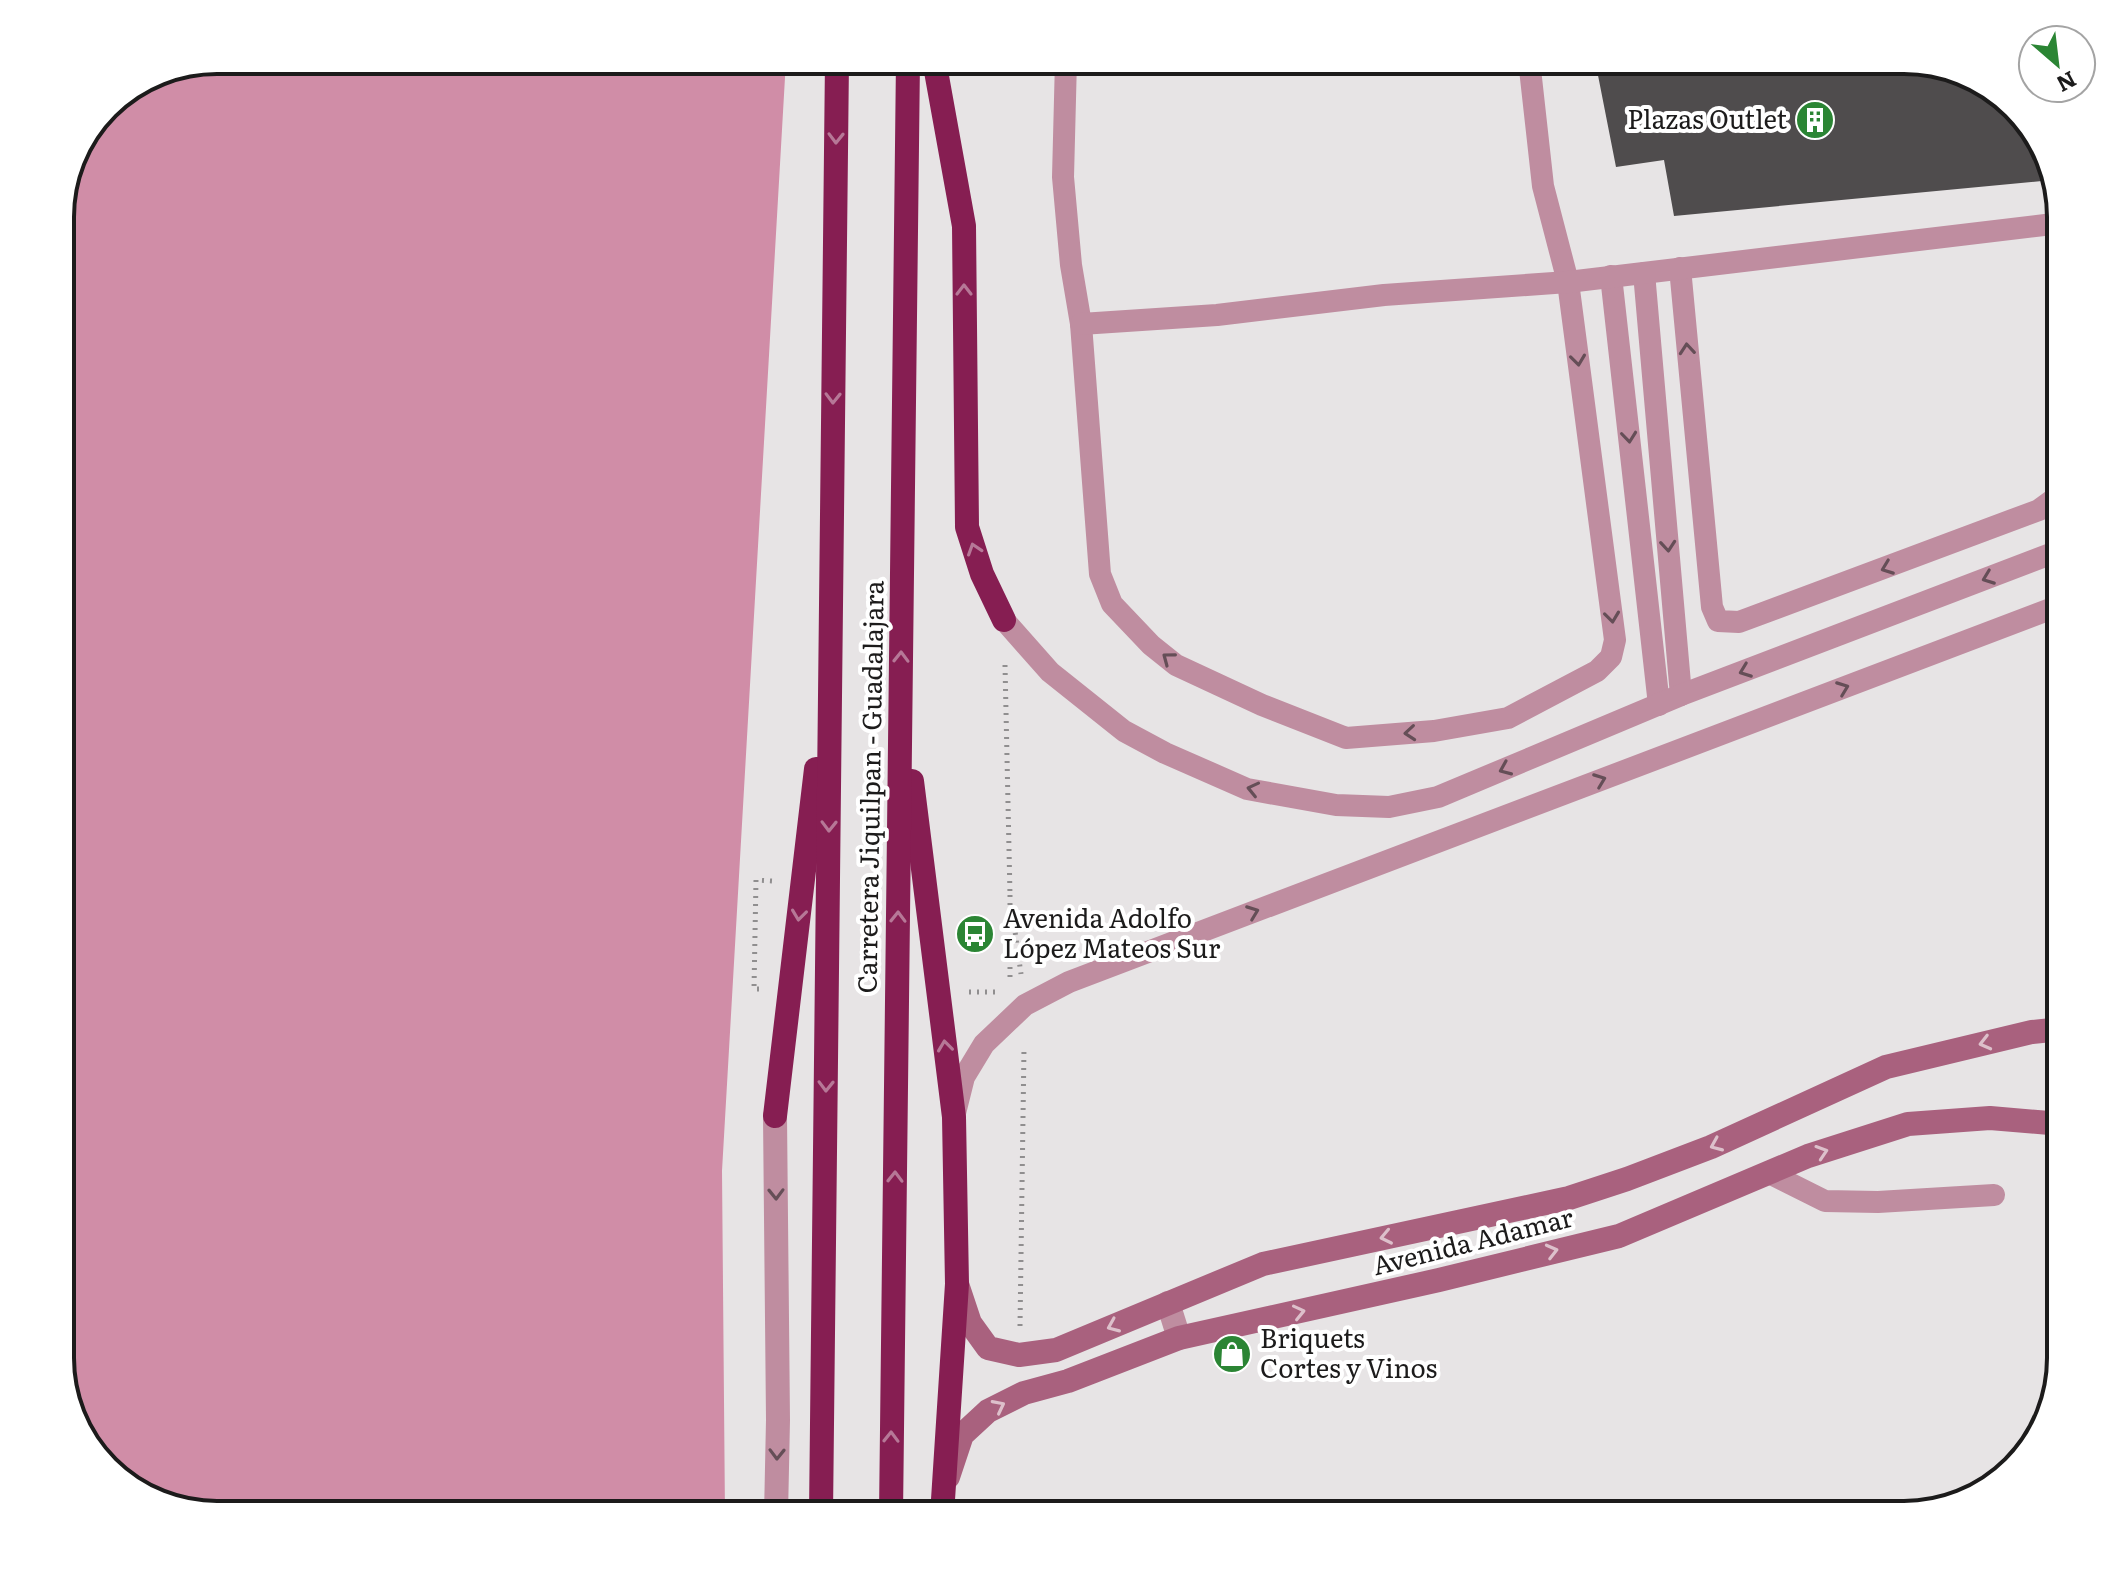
<svg xmlns="http://www.w3.org/2000/svg" width="2121" height="1575" viewBox="0 0 2121 1575" font-family="Literata,serif">
<rect width="100%" height="100%" fill="#e7e4e5"/>
<!-- forest -->
<polygon fill="#d08da7" points="217,60 786,60 722,1171 725,1515 216,1515 121,1482 76,1428 60,1368 60,206 76,148 113,99 157,72"/>
<!-- building -->
<polygon fill="#4f4c4d" points="1595,60 1905,60 2000,93 2045,147 2052,180 1674,216 1664,160 1616,167"/>
<g fill="none" stroke-linecap="round" stroke-linejoin="round">
<!-- path -->
<g stroke="#908e8f" stroke-width="5" stroke-dasharray="2 6" stroke-linecap="butt">
<polyline points="1005,665 1010,895"/>
<polyline points="1010,895 1010,982"/>
<polyline points="1013,917 1021,974"/>
<polyline points="759,989 754,989 756,880 772,881"/>
<polyline points="969,992 995,992"/>
<polyline points="1020,1326 1024,1048"/>
</g>
<!-- lane -->
<g stroke="#bf8da0" stroke-width="22">
<polyline points="1066,60 1063,177 1071,265 1081,324 1100,574 1112,604 1151,645 1176,665 1262,705 1346,738 1434,731 1508,718 1597,671 1611,657 1615,640 1568,282 1543,186 1529,60"/>
<polyline points="1680,268 1712,607 1718,621 1739,622 2039,510 2061,494"/>
<polyline points="1644,273 1681,695"/>
<polyline points="1611,276 1659,705"/>
<polyline points="1081,324 1217,315 1384,295 1568,282 2061,223"/>
<polyline points="1004,620 1050,672 1124,731 1165,753 1247,789 1336,805 1389,807 1438,797 1681,695 2061,550"/>
<polyline points="955,1113 964,1077 984,1044 1025,1005 1069,982 2061,605"/>
<polyline points="1769,1173 1825,1201 1878,1202 1994,1195"/>
</g>
<!-- street -->
<g stroke="#bf8da0" stroke-width="24">
<polyline points="775,1116 778,1420 776,1515"/>
<polyline points="1168,1303 1179,1338"/>
</g>
<!-- secondary -->
<g stroke="#a9617e" stroke-width="24">
<polyline points="957,1284 970,1323 988,1348 1019,1355 1056,1350 1263,1264 1569,1198 1627,1179 1711,1147 1886,1067 2032,1032 2061,1029"/>
<polyline points="948,1477 962,1435 988,1411 1024,1393 1068,1381 1179,1338 1439,1280 1619,1236 1808,1156 1908,1124 1990,1118 2061,1124"/>
</g>
<!-- highway -->
<g stroke="#861e52" stroke-width="24">
<polyline points="934,60 964,226 967,527 982,574 1004,620"/>
<polyline points="912,781 954,1117 957,1284 942,1515"/>
<polyline points="775,1116 816,769"/>
<polyline points="821,1515 837,60"/>
<polyline points="891,1515 908,60"/>
</g>
</g>
<!-- one-way arrows -->
<defs><path id="oneway-chevron" d="M-2-3.5L2.5 0L-2 3.5" fill="none" stroke-width="1.6" stroke-linecap="round" stroke-linejoin="round" transform="scale(2)"/></defs>
<g stroke="#b67897">
<use href="#oneway-chevron" transform="translate(836 138) rotate(91)"/>
<use href="#oneway-chevron" transform="translate(964 290) rotate(-90)"/>
<use href="#oneway-chevron" transform="translate(833 398) rotate(91)"/>
<use href="#oneway-chevron" transform="translate(974 549) rotate(-108)"/>
<use href="#oneway-chevron" transform="translate(901 657) rotate(-89)"/>
<use href="#oneway-chevron" transform="translate(829 826) rotate(91)"/>
<use href="#oneway-chevron" transform="translate(799 915) rotate(97)"/>
<use href="#oneway-chevron" transform="translate(898 917) rotate(-89)"/>
<use href="#oneway-chevron" transform="translate(945 1046) rotate(-97)"/>
<use href="#oneway-chevron" transform="translate(826 1086) rotate(91)"/>
<use href="#oneway-chevron" transform="translate(895 1177) rotate(-89)"/>
<use href="#oneway-chevron" transform="translate(891 1437) rotate(-89)"/>
</g>
<g stroke="#654e57">
<use href="#oneway-chevron" transform="translate(1687 349) rotate(-95)"/>
<use href="#oneway-chevron" transform="translate(1578 360) rotate(83)"/>
<use href="#oneway-chevron" transform="translate(1629 437) rotate(84)"/>
<use href="#oneway-chevron" transform="translate(1668 546) rotate(85)"/>
<use href="#oneway-chevron" transform="translate(1887 568) rotate(159)"/>
<use href="#oneway-chevron" transform="translate(1988 578) rotate(159)"/>
<use href="#oneway-chevron" transform="translate(1612 617) rotate(83)"/>
<use href="#oneway-chevron" transform="translate(1168 658) rotate(-143)"/>
<use href="#oneway-chevron" transform="translate(1745 671) rotate(159)"/>
<use href="#oneway-chevron" transform="translate(1843 688) rotate(-21)"/>
<use href="#oneway-chevron" transform="translate(1410 733) rotate(175)"/>
<use href="#oneway-chevron" transform="translate(1505 769) rotate(157)"/>
<use href="#oneway-chevron" transform="translate(1600 780) rotate(-21)"/>
<use href="#oneway-chevron" transform="translate(1253 789) rotate(-167)"/>
<use href="#oneway-chevron" transform="translate(1253 912) rotate(-21)"/>
<use href="#oneway-chevron" transform="translate(776 1194) rotate(89)"/>
<use href="#oneway-chevron" transform="translate(777 1454) rotate(91)"/>
</g>
<g stroke="#ddc0cb">
<use href="#oneway-chevron" transform="translate(1985 1043) rotate(166)"/>
<use href="#oneway-chevron" transform="translate(1716 1145) rotate(157)"/>
<use href="#oneway-chevron" transform="translate(1822 1152) rotate(-18)"/>
<use href="#oneway-chevron" transform="translate(1386 1237) rotate(168)"/>
<use href="#oneway-chevron" transform="translate(1552 1251) rotate(-14)"/>
<use href="#oneway-chevron" transform="translate(1299 1312) rotate(-13)"/>
<use href="#oneway-chevron" transform="translate(1113 1326) rotate(157)"/>
<use href="#oneway-chevron" transform="translate(999 1406) rotate(-27)"/>
</g>
<!-- icons -->
<defs>
<g id="building-disc" transform="scale(2)"><circle r="9.5" fill="#2b8534" stroke="#fff"/><path d="M-4-6H4V6H1V3H-1V6H-4ZM-2.5-4.3h1.7v1.8h-1.7ZM.8-4.3h1.7v1.8H.8ZM-2.5-1h1.7V.8h-1.7ZM.8-1h1.7V.8H.8Z" fill="#fff"/></g>
<g id="bus-disc" transform="scale(2)"><circle r="9.5" fill="#2b8534" stroke="#fff"/><path d="M-5-6H5V4H4V6H2V4H-2V6H-4V4H-5ZM-3.5-4V0h7V-4ZM-3.5 1.2v1.5H-2V1.2ZM2 1.2v1.5H3.5V1.2Z" fill="#fff"/></g>
<g id="shop-disc" transform="scale(2)"><circle r="9.5" fill="#2b8534" stroke="#fff"/><path d="M-5-2.5h2.3a2.7 3.5 0 0 1 5.4 0H5L5.5 6h-11ZM-1.5-2.5h3a1.5 2.3 0 0 0-3 0Z" fill="#fff"/></g>
</defs>
<g fill-rule="evenodd">
<use href="#building-disc" x="1815" y="120"/>
<use href="#bus-disc" x="975" y="934"/>
<use href="#shop-disc" x="1232" y="1354"/>
</g>
<g text-anchor="middle" stroke-width="8" stroke-linejoin="round" paint-order="stroke">
<!-- poi labels -->
<g font-size="26" fill="#1c1b1b" stroke="#fff" text-anchor="start">
<text x="1787" y="129" text-anchor="end">Plazas Outlet</text>
<text x="1003" y="928">Avenida Adolfo<tspan x="1003" dy="30">López Mateos Sur</tspan></text>
<text x="1260" y="1348">Briquets<tspan x="1260" dy="30">Cortes y Vinos</tspan></text>
</g>
<!-- street labels -->
<g font-size="26" fill="#1c1b1b" stroke="#fff">
<text transform="translate(871 787) rotate(-89)" y="9">Carretera Jiquilpan - Guadalajara</text>
<text transform="translate(1473 1242) rotate(-14)" y="9">Avenida Adamar</text>
</g>
</g>
<!-- crop -->
<path d="M0 0H2121V1575H0ZM217 74H1904A143 143 0 0 1 2047 217V1358A143 143 0 0 1 1904 1501H217A143 143 0 0 1 74 1358V217A143 143 0 0 1 217 74Z" fill="#fff" fill-rule="evenodd"/>
<path fill="none" stroke="#1c1b1b" stroke-width="4" d="M217 74H1904A143 143 0 0 1 2047 217V1358A143 143 0 0 1 1904 1501H217A143 143 0 0 1 74 1358V217A143 143 0 0 1 217 74Z"/>
<!-- north arrow -->
<g transform="translate(2057 64) rotate(152)"><circle r="38" fill="#ffffff" stroke="#a4a4a4" stroke-width="2"/>
<path d="M0-6L14 30L0 20L-14 30Z" fill="#2b8534"/>
<text y="-12" font-size="22" font-weight="bold" text-anchor="middle" fill="#1c1b1b">N</text>
</g>
</svg>
